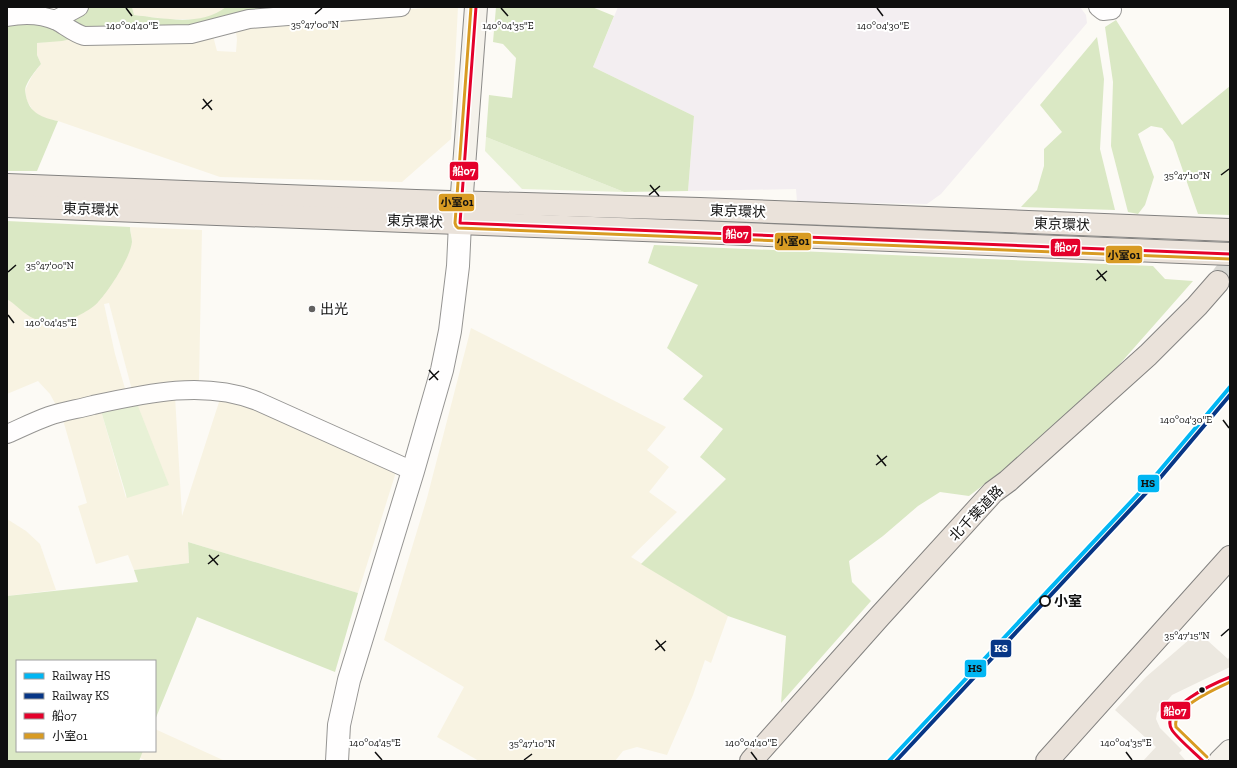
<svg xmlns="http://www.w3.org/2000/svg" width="1237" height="768" viewBox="0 0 1237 768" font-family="'Zilla Slab','Noto Sans JP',serif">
<rect width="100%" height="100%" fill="#fcfaf5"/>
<!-- industrial -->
<polygon fill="#f3eef1" points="618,7 1080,7 1086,15 1087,23 941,194 927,204 797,202 796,189 688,191 694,116 593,67"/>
<!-- farmland -->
<g fill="#f8f3e2">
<polygon points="132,7 226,7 218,14 200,19 167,19 134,15"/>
<polygon points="439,7 458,7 451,139 402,182 220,177 58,121 46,119 34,112 27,101 25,90 32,76 41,64 37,55 37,43 71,39 212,32 217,51 236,52 237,39 235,25 302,17"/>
<polygon points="130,227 202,230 199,381 132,390 109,303 104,304 115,354 126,392 57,407 50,394 38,381 7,394 7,299 15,304 29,316 98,302 112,283 125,261 132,242"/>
<polygon points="471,328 666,427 647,450 669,467 649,492 677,512 631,557 728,616 711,663 705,660 693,695 667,755 637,747 623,751 615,761 479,761 437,737 464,687 384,640 427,498"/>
<polygon points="175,396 182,516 220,399 236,400 396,472 358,593 188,542 189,563 134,570 128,555 96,564 78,506 87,503 63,420 101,411 126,498 136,401"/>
<polygon points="7,519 26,531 40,544 56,590 7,596"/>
<polygon points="155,729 225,761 147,761 140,758 143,751 155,751"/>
</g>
<!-- green -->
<g fill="#e8f1d6">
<polygon points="486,137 624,192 522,189 485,151"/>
<polygon points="136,401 169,485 127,498 101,411"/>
</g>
<!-- forest -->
<g fill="#dae8c4">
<path d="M87,7H132L134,15C163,18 201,27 226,7H294L186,31L87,33L61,21Z"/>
<polygon points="496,7 592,7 614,16 593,67 694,116 688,191 624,192 486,137 489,95 512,98 516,58 503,44 493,42"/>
<polygon points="1116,20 1182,125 1230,86 1230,215 1198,214 1173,142 1162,128 1151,126 1138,134 1154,177 1145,205 1138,214 1128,212 1111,146 1113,82 1105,27"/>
<path d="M7,21H43L71,39L62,41L37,43V55L41,64C36,70 26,82 25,90C25,90 26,96 26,96C29,113 43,118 58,121L37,171H7Z"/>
<polygon points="1097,37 1104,79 1100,149 1115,210 1021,207 1037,190 1044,166 1044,149 1062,132 1040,105"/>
<path d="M7,221L130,227C130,232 132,238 132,242C130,258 110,289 99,301C92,310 70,321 59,322C50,323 37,321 29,316C21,311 15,304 7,299Z"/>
<polygon points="654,245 1153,266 1165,279 1193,281 1088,400 1052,433 969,496 940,492 918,506 883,536 849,561 852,582 871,601 781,703 786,636 728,616 641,564 726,479 700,457 723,429 683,399 703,376 667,348 698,285 648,263"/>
<polygon points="188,542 358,593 335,672 197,617 155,720 155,661 17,661 17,751 143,751 139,761 7,761 7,596 138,582 134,570 189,563"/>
</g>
<!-- plaza -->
<polygon fill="#ece8e0" points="1198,632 1228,659 1230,656 1230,667 1172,695 1157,713 1156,719 1160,728 1182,750 1179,753 1186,761 1143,761 1156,747 1115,710 1146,677"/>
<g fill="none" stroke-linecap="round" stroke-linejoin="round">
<!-- trunk-tunnel -->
<polyline stroke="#d8d7d2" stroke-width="22" stroke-dasharray="22 11" stroke-linecap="butt" points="1218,282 1230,266"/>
<!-- minor casing -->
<g stroke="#969593" stroke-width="20">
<g id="minor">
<polyline points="1098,7 1103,11 1112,10"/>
<path d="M7,17C23,14 41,14 57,21C66,26 74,33 84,36L191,34L249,19L401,7"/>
<polyline points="55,20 79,7"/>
<path d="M7,434C21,428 35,421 49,416C63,411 79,409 93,405C147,393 205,380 257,401L413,471"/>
</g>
</g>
<!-- tertiary casing -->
<g stroke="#969593" stroke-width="24">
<polyline id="tertiary" points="337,761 339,725 349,680 413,471 442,370 450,331 458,266 460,223"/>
</g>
<!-- secondary casing -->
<g stroke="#8c8b89" stroke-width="24">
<g id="secondary">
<polyline points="460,220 476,7"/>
<polyline points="1220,761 1230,751"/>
</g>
</g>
<!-- trunk casing -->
<g stroke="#838280" stroke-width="24">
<g id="trunk">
<polyline points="7,185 416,201 700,209 1230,230"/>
<polyline points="7,206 697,232 1230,254"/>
<polyline points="751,761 880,616 993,492 1008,481 1148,355 1197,306 1218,282"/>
<polyline points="1047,761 1230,557"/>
</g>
</g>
<!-- minor -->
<use href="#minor" stroke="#fffefe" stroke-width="18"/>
<!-- tertiary -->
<use href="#tertiary" stroke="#fffefe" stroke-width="22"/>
<!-- secondary -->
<use href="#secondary" stroke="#f5f2eb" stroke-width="22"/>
<!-- trunk -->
<use href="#trunk" stroke="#eae2da" stroke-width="22"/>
<!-- bus-1 casing -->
<g stroke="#fff" stroke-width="6">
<g id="bus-1">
<polyline points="476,7 460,223 1230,254"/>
<path d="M1203,761C1195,753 1178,739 1172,730C1158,708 1215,683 1230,677"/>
</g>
</g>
<!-- bus-2 casing -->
<g stroke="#fff" stroke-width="6">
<g id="bus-2">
<polyline points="471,7 455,223 456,226 458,228 1230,259"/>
<path d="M1207,757L1176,727C1171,708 1215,689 1230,682"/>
</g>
</g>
<!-- bus-1 -->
<use href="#bus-1" stroke="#e4002b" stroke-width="3"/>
<!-- bus-2 -->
<use href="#bus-2" stroke="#d89b23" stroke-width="3"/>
<!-- rail-1 casing -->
<g stroke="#fff" stroke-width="7">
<polyline id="rail-1" points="889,761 1156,475 1230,387"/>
</g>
<!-- rail-2 casing -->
<g stroke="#fff" stroke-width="7">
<polyline id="rail-2" points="896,761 1160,478 1230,395"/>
</g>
<!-- rail-1 -->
<use href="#rail-1" stroke="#01b6f3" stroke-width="4"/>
<!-- rail-2 -->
<use href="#rail-2" stroke="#073686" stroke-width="4"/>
</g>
<!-- ticks -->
<path fill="none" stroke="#0f0f0f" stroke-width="1.5" d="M126,8L132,16M501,8L508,16M877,8L883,16M315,14L322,8M203,99L212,110M202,109L212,100M1221,175L1229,169M650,185L659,196M649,195L660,186M1097,270L1106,281M8,272L16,265M1096,280L1107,271M8,315L14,323M429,370L438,380M429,380L439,371M1223,420L1229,428M877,455L886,466M876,465L887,456M209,555L218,565M208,564L219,555M1221,636L1229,629M656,640L665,651M655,650L666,641M375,752L382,760M751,752L757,760M1126,752L1132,760M524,760L532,754"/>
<!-- markers -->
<circle fill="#626160" stroke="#fff" stroke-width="1.5" cx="312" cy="309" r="4"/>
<circle fill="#fff" stroke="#0f0f0f" stroke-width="2" cx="1045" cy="601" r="5"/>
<circle fill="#0f0f0f" stroke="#fff" stroke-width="1.5" cx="1202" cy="690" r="3.5"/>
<g text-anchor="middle" stroke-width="4" stroke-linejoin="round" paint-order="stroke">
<!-- street labels -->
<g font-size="14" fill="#0f0f0f" stroke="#fff">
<text transform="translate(91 209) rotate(2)" y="5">東京環状</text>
<text transform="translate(738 211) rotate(2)" y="5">東京環状</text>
<text transform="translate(415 221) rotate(2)" y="5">東京環状</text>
<text transform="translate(1062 224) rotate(2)" y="5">東京環状</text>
<text transform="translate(976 513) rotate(-46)" y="5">北千葉道路</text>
</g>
<!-- poi labels -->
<g font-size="14" fill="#0f0f0f" stroke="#fff" text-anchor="start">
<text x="320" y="314">出光</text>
</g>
<!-- stop labels -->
<g font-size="14" font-weight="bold" fill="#0f0f0f" stroke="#fff" text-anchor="start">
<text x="1054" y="606">小室</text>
</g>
</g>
<g font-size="10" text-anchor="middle" fill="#0f0f0f" stroke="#fff" stroke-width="4" stroke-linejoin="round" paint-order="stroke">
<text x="315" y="28">35°47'00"N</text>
<text x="132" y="29">140°04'40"E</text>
<text x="508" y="29">140°04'35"E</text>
<text x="883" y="29">140°04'30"E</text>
<text x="1187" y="179">35°47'10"N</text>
<text x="50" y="269">35°47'00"N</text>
<text x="51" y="326">140°04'45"E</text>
<text x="1186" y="423">140°04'30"E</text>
<text x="1187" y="639">35°47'15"N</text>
<text x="375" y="746">140°04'45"E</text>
<text x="751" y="746">140°04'40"E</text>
<text x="1126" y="746">140°04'35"E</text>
<text x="532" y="747">35°47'10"N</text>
</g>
<g stroke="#fff" stroke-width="1.5">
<rect x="449" y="161" width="30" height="20" rx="4" fill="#e4002b"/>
<rect x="438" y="193" width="37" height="19" rx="4" fill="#d89b23"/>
<rect x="722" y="225" width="30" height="19" rx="4" fill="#e4002b"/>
<rect x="774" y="232" width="38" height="19" rx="4" fill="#d89b23"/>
<rect x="1050" y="238" width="31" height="19" rx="4" fill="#e4002b"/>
<rect x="1105" y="245" width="38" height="19" rx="4" fill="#d89b23"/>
<rect x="1137" y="474" width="23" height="19" rx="4" fill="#01b6f3"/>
<rect x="990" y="639" width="22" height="19" rx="4" fill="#073686"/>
<rect x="964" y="659" width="23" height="19" rx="4" fill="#01b6f3"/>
<rect x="1160" y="701" width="31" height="19" rx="4" fill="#e4002b"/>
</g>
<g font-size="11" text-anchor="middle" font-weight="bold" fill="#fff">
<text x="464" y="175">船07</text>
<text x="737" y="238">船07</text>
<text x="1066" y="251">船07</text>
<text x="1001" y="652">KS</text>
<text x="1175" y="715">船07</text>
</g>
<g font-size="11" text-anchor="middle" font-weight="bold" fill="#111">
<text x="457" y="206">小室01</text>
<text x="793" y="245">小室01</text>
<text x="1124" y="259">小室01</text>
<text x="1148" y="487">HS</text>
<text x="975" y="672">HS</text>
</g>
<!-- border -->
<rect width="1237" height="768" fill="none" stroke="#0f0f0f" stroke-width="16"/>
<!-- legend -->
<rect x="16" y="660" width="140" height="92" fill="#ffffff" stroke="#9f9f9f"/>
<rect x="24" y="673" width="20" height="6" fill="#01b6f3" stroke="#9f9f9f"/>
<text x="52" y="680" font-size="12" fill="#0f0f0f">Railway HS</text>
<rect x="24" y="693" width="20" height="6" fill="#073686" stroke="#9f9f9f"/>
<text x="52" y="700" font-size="12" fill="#0f0f0f">Railway KS</text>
<rect x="24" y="713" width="20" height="6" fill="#e4002b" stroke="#9f9f9f"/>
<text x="52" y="720" font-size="12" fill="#0f0f0f">船07</text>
<rect x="24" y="733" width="20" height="6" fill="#d89b23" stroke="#9f9f9f"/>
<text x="52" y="740" font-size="12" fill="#0f0f0f">小室01</text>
</svg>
